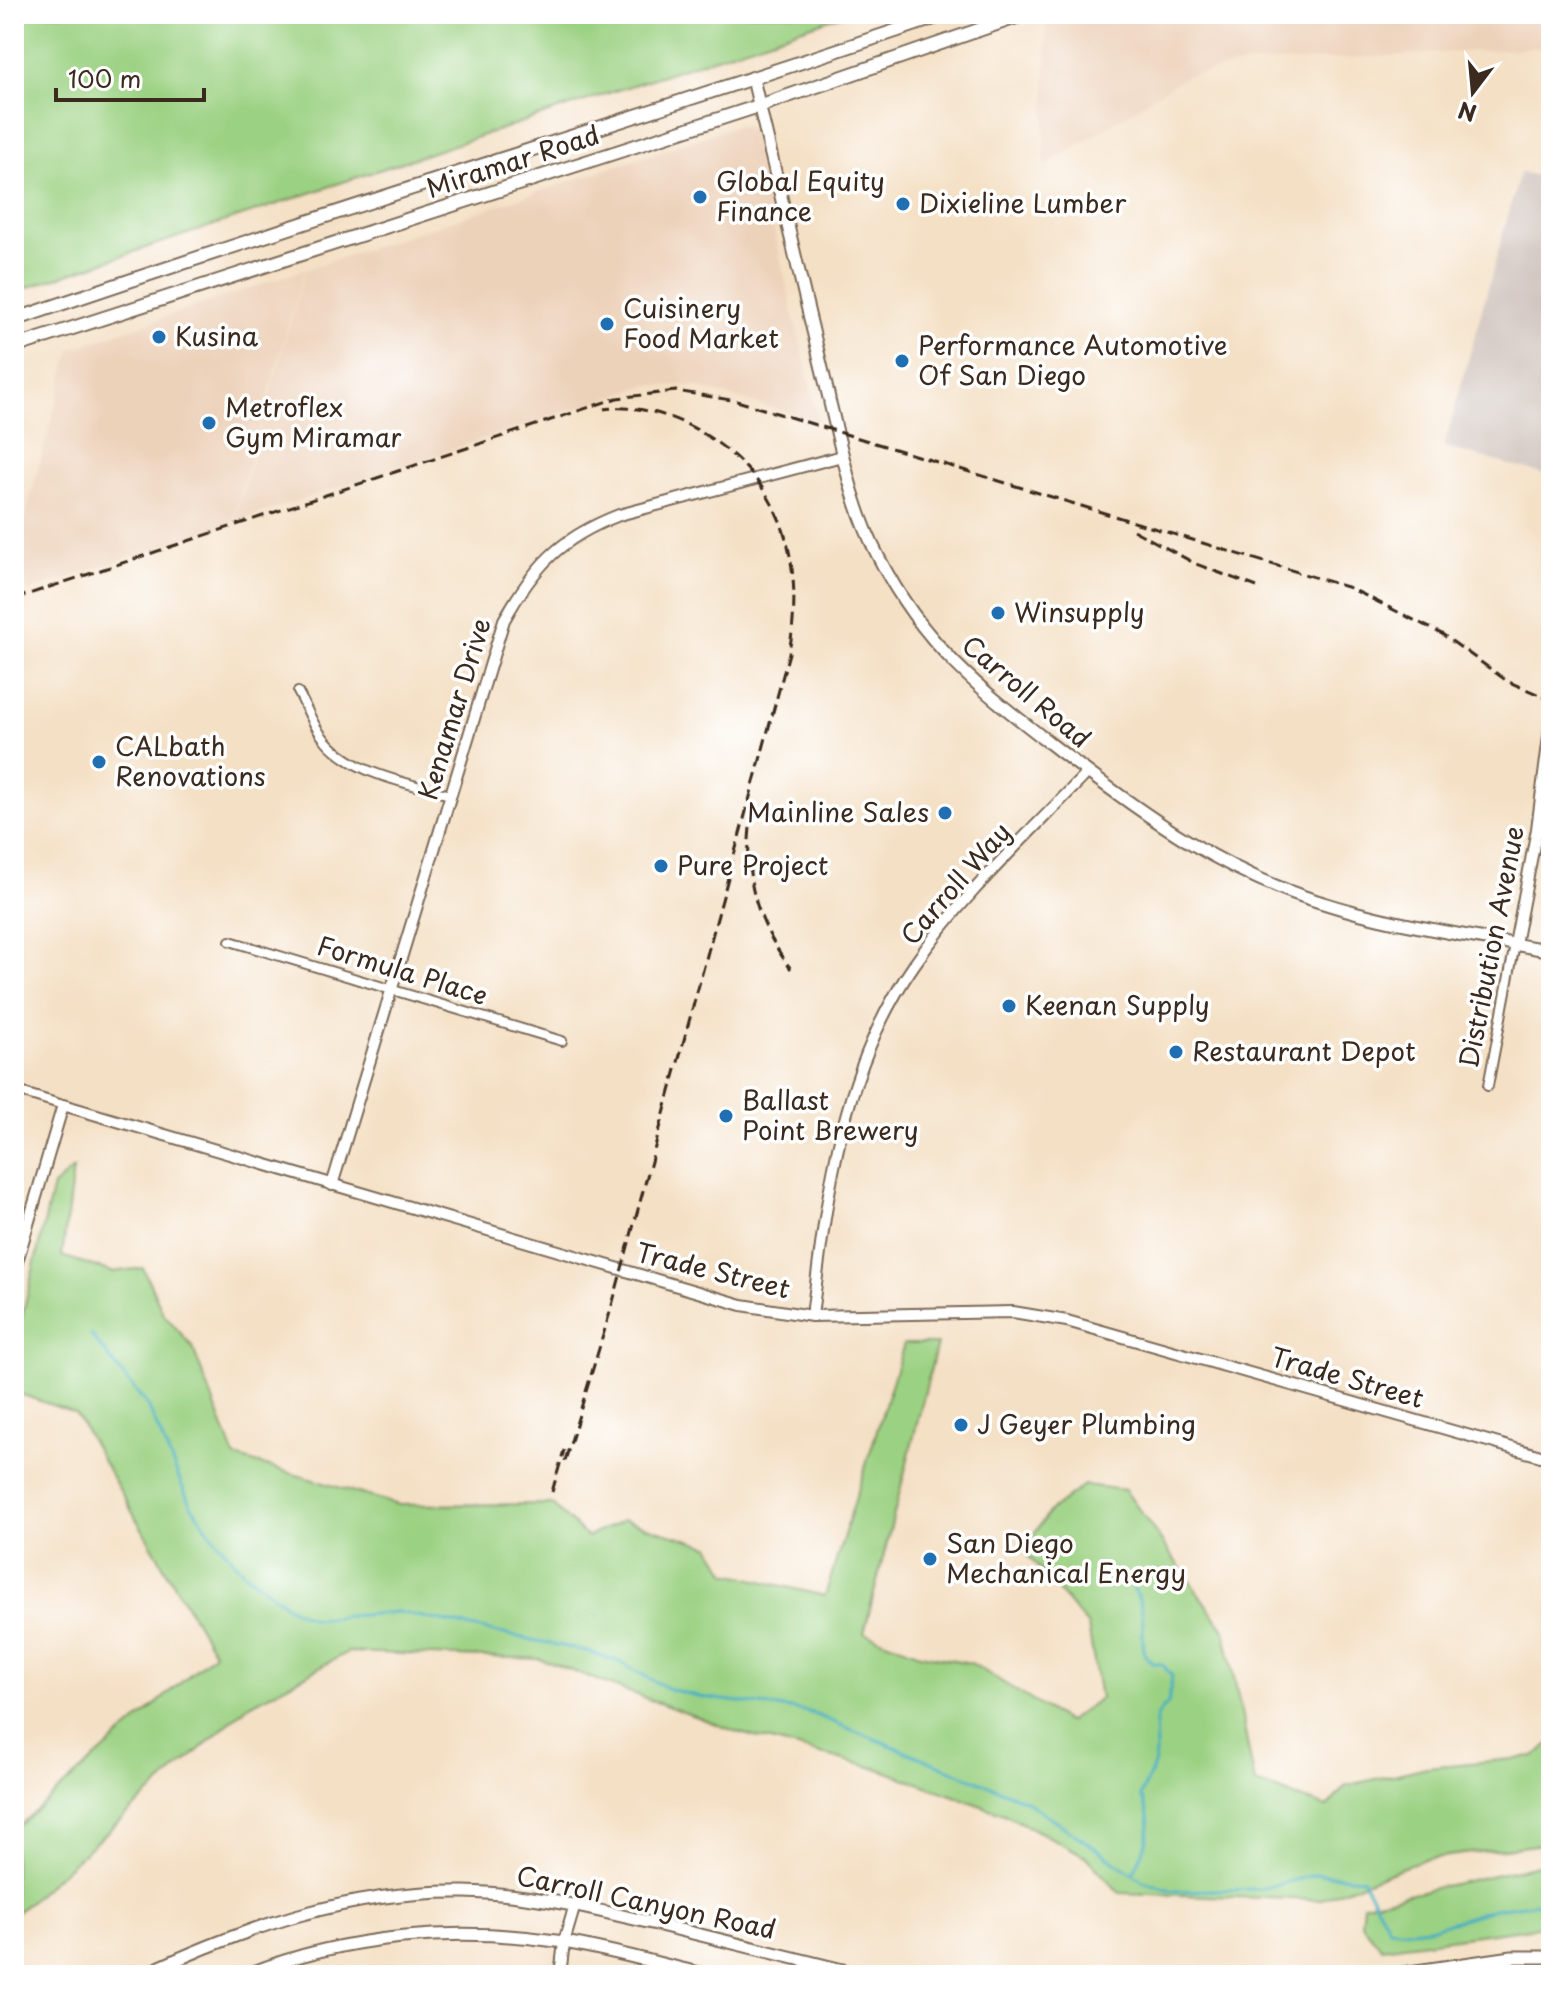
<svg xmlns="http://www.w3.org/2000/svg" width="1565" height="1989" viewBox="0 0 1565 1989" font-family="'Playpen Sans',sans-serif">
<rect width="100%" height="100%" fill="#fff"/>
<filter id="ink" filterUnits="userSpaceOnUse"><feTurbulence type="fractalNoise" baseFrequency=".0125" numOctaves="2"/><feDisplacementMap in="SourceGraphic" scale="16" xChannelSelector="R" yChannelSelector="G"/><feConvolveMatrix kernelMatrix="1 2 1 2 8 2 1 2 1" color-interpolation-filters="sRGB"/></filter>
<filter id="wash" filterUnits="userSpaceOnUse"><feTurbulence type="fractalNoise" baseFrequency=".006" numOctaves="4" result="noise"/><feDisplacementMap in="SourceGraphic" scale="32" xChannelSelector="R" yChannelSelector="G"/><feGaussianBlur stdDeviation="1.8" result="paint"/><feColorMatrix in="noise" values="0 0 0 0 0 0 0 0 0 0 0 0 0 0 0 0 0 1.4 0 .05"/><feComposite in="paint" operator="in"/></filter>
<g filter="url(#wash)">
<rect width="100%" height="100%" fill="#f4e0c5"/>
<!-- built -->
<g fill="#edd2ba">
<polygon points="1072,14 1551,14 1551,47 1243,64 1186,76 1044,167 1047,22"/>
<polygon points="738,125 751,130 818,421 692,386 647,385 234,522 305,270"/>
<polygon points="304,270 232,523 28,591 15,553 71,349"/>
</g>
<!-- industrial -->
<polygon fill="#cec1ba" points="1520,172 1551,179 1551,476 1444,447"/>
<!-- green -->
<g fill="#9bd182" stroke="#6b7e50" stroke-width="2">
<polygon points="14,14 845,14 14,292"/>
<polygon points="73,1169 62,1256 112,1272 143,1268 163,1313 192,1346 235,1457 399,1505 551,1504 587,1537 624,1520 710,1546 727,1573 825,1596 904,1344 937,1344 864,1633 920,1654 971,1663 1067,1722 1100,1698 1088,1626 1023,1550 1050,1511 1084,1485 1125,1490 1225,1631 1255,1783 1327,1807 1346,1786 1427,1767 1535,1757 1551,1742 1551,1843 1424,1859 1319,1900 1120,1893 1084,1855 1004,1814 879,1769 740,1733 540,1659 348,1652 248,1706 14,1915 14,1830 214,1653 75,1413 14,1392 14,1351 53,1186"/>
<polygon points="1551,1862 1551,1925 1382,1948 1361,1923 1363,1904"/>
</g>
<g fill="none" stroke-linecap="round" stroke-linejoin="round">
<!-- stream -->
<g stroke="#41adc0" stroke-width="3">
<polyline points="91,1335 148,1406 190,1504 211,1533 242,1571 286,1606 313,1619 397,1612 428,1618 585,1651 617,1661 669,1689 701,1697 806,1711 1025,1800 1143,1881 1174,1891 1260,1889 1318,1874 1362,1878 1389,1928 1411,1930 1436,1927 1494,1909 1551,1901"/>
<path d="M1127,1579C1150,1609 1140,1621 1144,1654L1152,1663L1162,1664L1172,1676L1168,1704C1146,1718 1161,1744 1154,1765C1150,1776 1144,1785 1141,1796C1156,1825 1147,1844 1134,1872"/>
</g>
</g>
</g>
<g filter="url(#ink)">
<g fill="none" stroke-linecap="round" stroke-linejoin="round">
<!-- minor casing -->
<g stroke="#7c6a58" stroke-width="12">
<g id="minor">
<path d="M298,692C306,706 312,723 322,736C351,775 406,782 450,795"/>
<polyline points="230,941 562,1041"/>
<polyline points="1488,1086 1515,944"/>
<polyline points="14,1090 63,1105"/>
</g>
</g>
<!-- tertiary casing -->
<g stroke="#7c6a58" stroke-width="14">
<g id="tertiary">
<polyline points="1515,944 1537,829 1551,721"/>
<path d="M332,1185L504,620C535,565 560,538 619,515L842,456"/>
<polyline points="14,1272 63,1105 742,1305 812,1316 1013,1312 1067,1321 1551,1459"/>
<path d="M812,1316C827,1194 841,1070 914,965C962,895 1029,834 1088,772"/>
<polyline points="560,1975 564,1942 575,1905"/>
</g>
</g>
<!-- secondary casing -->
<g stroke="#7c6a58" stroke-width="15">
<g id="secondary">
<polyline points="753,79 829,398"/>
<path d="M830,403C843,456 853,509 879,558C927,652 988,695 1069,758C1147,817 1225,873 1320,902C1394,926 1474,936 1551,951"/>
<path d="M143,1975C243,1928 351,1890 464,1892C530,1893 592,1909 656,1924C725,1941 794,1958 863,1975"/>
<path d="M246,1975C345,1934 458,1926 564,1942C612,1950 659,1964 707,1975"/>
<polyline points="1389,1975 1512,1957 1551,1957"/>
</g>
</g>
<!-- primary casing -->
<g stroke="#7c6a58" stroke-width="16">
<g id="primary">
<path d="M14,320C323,213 636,119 946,14"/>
<polyline points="14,347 762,105 1025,14"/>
</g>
</g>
<!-- minor -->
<use href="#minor" stroke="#fff" stroke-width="8"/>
<!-- tertiary -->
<use href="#tertiary" stroke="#fff" stroke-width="10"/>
<!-- secondary -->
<use href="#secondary" stroke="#fff" stroke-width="11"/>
<!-- primary -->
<use href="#primary" stroke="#fff" stroke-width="12"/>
<!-- rail -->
<g stroke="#3b2a1e" stroke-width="3" stroke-dasharray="12 6" stroke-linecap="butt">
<polyline points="1133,530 1196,564 1257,587"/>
<polyline points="14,599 617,398 676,391 737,401 1350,588 1442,634 1507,681 1551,700"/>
<path d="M750,828C744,882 759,926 791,969"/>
<path d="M565,1461L611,1309L789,653C805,559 783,480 699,431C672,415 635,404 604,409"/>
<polyline points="552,1492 564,1450"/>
</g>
</g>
</g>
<!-- markers -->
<g fill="#1f6fb2" stroke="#fff" stroke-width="3">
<circle cx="700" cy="197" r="8"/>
<circle cx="903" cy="204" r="8"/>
<circle cx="607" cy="324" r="8"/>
<circle cx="159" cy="337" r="8"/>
<circle cx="902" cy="361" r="8"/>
<circle cx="209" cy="423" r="8"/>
<circle cx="998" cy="613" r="8"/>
<circle cx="99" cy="762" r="8"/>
<circle cx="945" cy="813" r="8"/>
<circle cx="661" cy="866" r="8"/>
<circle cx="1009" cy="1006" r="8"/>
<circle cx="1176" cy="1052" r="8"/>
<circle cx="726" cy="1116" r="8"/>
<circle cx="961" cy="1425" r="8"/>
<circle cx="930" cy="1559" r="8"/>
</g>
<g text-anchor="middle" stroke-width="7" stroke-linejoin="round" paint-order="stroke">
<!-- street labels -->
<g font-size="26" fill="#3b2a1e" stroke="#fff">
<text transform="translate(513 162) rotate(-18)" y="9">Miramar Road</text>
<text transform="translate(1026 692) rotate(40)" y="9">Carroll Road</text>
<text transform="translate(455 709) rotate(-73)" y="9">Kenamar Drive</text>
<text transform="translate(956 884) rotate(-49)" y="9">Carroll Way</text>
<text transform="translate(1492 947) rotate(-79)" y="9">Distribution Avenue</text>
<text transform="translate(402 971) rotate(17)" y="9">Formula Place</text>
<text transform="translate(713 1271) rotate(14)" y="9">Trade Street</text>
<text transform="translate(1347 1378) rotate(16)" y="9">Trade Street</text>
<text transform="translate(646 1903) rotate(12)" y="9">Carroll Canyon Road</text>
</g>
<!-- poi labels -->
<g font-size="26" fill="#3b2a1e" stroke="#fff" text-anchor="start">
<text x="716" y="191">Global Equity<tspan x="716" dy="30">Finance</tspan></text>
<text x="919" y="213">Dixieline Lumber</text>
<text x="623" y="318">Cuisinery<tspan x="623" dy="30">Food Market</tspan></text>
<text x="175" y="346">Kusina</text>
<text x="918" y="355">Performance Automotive<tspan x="918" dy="30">Of San Diego</tspan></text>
<text x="225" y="417">Metroflex<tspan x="225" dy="30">Gym Miramar</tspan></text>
<text x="1014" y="622">Winsupply</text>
<text x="115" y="756">CALbath<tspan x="115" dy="30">Renovations</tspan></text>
<text x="929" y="822" text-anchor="end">Mainline Sales</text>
<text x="677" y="875">Pure Project</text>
<text x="1025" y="1015">Keenan Supply</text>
<text x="1192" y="1061">Restaurant Depot</text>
<text x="742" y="1110">Ballast<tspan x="742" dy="30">Point Brewery</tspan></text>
<text x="977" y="1434">J Geyer Plumbing</text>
<text x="946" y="1553">San Diego<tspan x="946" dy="30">Mechanical Energy</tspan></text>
</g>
</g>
<!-- margin -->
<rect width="1565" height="1989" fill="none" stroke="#fff" stroke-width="48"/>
<!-- north arrow -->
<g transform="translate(1473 92) rotate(196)" stroke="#ffffff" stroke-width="6" paint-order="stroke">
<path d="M0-6L14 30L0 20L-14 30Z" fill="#3b2a1e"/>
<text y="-12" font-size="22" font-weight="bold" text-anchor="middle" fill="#3b2a1e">N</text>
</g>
<!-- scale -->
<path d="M56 88v12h148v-12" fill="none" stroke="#3b2a1e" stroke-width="4"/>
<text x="68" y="88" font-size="24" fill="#3b2a1e" stroke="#ffffff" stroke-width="6" paint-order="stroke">100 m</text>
</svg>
